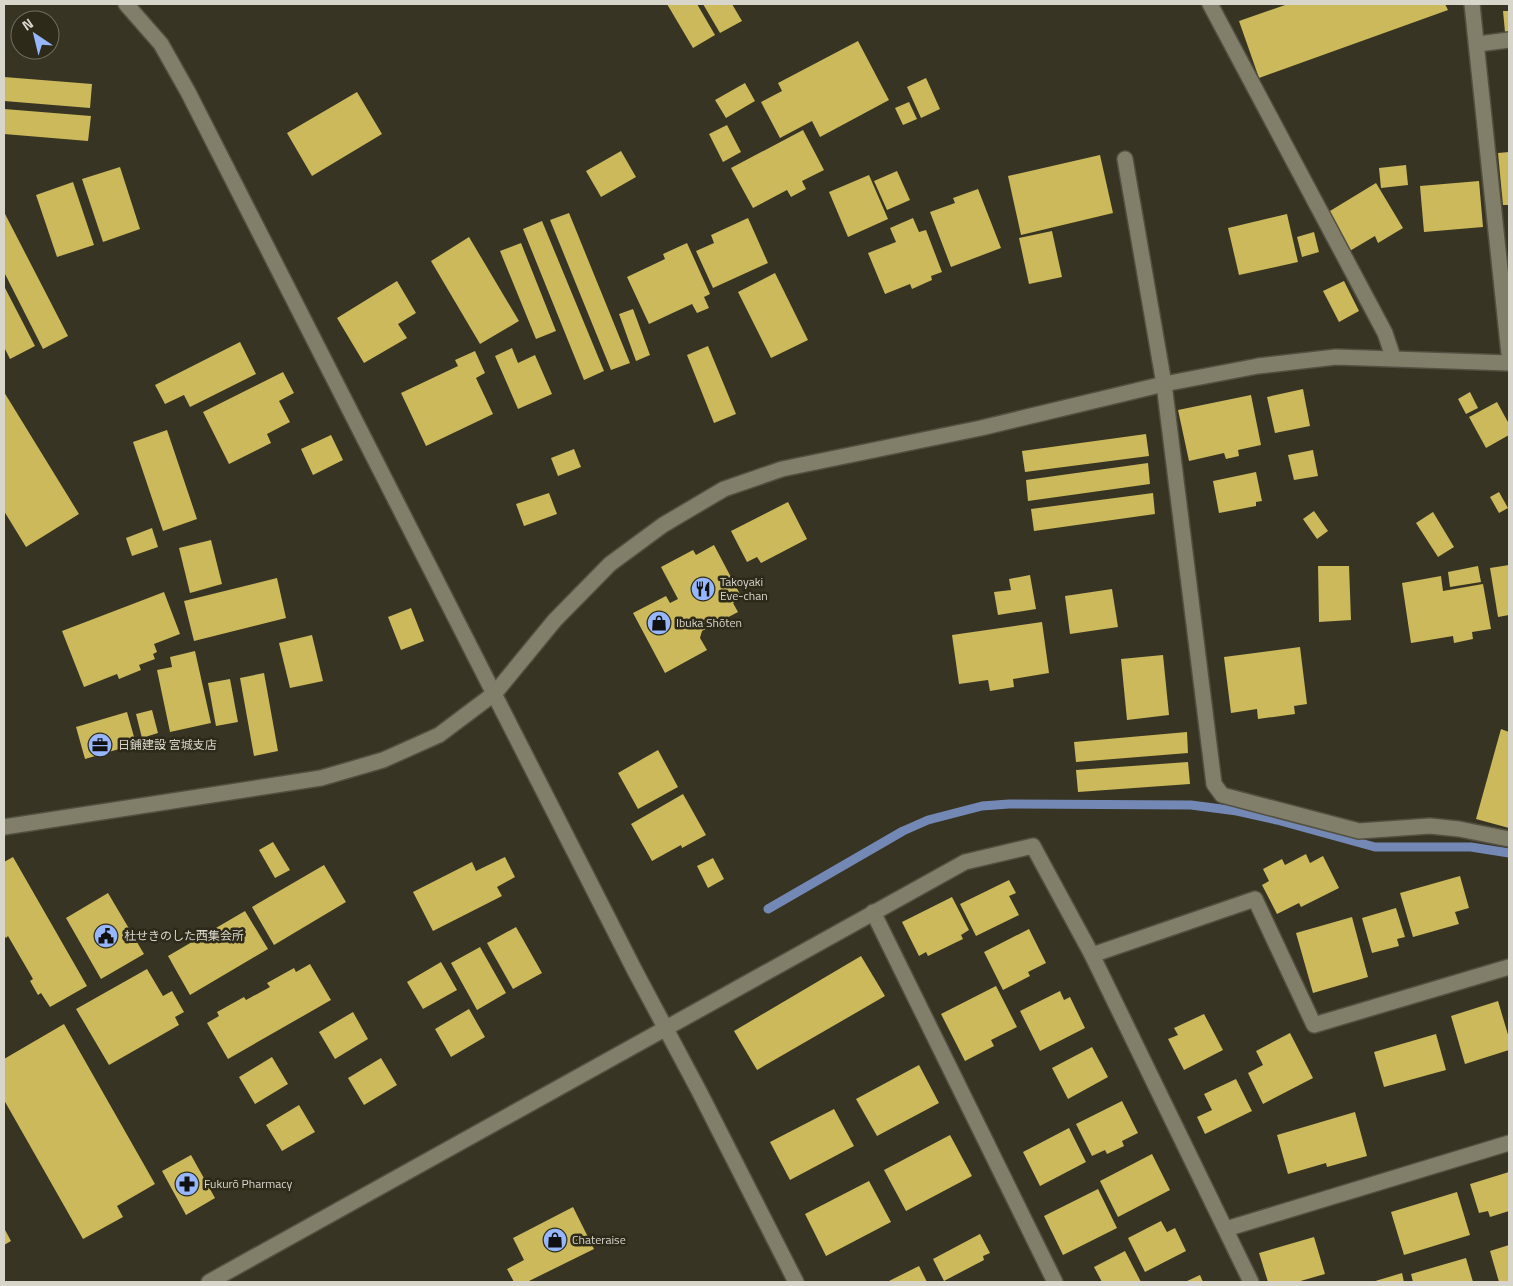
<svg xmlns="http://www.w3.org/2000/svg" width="1513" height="1286" viewBox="0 0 1513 1286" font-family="'Titillium Web','Noto Sans JP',sans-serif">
<rect width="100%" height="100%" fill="#383423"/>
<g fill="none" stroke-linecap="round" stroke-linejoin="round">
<!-- stream -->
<polyline stroke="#7388b5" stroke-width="9" points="768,909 903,831 928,820 982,806 1009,804 1191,805 1237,811 1277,820 1375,847 1471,847 1509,853"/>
</g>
<!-- building -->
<g fill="#cbb95c">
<polygon points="667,4 697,4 715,35 693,48"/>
<polygon points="703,4 732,4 742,21 720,33"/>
<polygon points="1288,4 1445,4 1448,10 1259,78 1239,21"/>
<polygon points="1503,11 1509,11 1509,32 1505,32"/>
<polygon points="858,41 889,100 820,137 812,121 780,138 761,102 782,91 778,83"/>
<polygon points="4,77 92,84 90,108 4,101"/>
<polygon points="926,78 940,109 921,118 907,87"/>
<polygon points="745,83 755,101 726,118 715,100"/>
<polygon points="357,92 382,134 312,176 287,133"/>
<polygon points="909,102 917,119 903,125 895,108"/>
<polygon points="4,109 91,116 88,141 4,134"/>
<polygon points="727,125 741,152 723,162 709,134"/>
<polygon points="803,130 824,170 802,181 806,189 791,197 787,190 753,208 731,168"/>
<polygon points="621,151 636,177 601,197 586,171"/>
<polygon points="1509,152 1509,205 1503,205 1498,153"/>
<polygon points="1100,155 1113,213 1021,235 1008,176"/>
<polygon points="1406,165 1408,185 1381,188 1379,168"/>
<polygon points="120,167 140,229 103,242 82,179"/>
<polygon points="897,171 910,200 887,210 874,181"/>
<polygon points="869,175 888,219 848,237 829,192"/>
<polygon points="1479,181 1483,227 1424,232 1420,186"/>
<polygon points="73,182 94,245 57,257 36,195"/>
<polygon points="1376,183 1403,228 1378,243 1375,236 1348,252 1325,214"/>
<polygon points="978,189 1001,248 951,267 930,212 955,203 953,198"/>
<polygon points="4,212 68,336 43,349 4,272"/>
<polygon points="569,213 630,363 611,370 550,220"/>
<polygon points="1287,214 1298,262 1239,275 1228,228"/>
<polygon points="748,218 768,263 713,288 696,251 714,243 711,235"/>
<polygon points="913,218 919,232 926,230 942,272 931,276 932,280 912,289 910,284 885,294 868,253 896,242 890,228"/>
<polygon points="542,221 604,371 584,380 523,229"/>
<polygon points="1052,231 1062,277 1029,284 1019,238"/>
<polygon points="1314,232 1319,252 1302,257 1297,237"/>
<polygon points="469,237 519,321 480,344 431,261"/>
<polygon points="521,243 556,331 536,339 500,251"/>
<polygon points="687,243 710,294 704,297 709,308 697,313 692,304 649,324 627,277 665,259 663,254"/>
<polygon points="775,273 808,340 771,358 738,292"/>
<polygon points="397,281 416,313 398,324 407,338 364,363 337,318"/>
<polygon points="1344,281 1359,311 1339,322 1323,291"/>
<polygon points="4,286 35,346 10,359 4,347"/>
<polygon points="633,309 650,355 636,361 619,314"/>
<polygon points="240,342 256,374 190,407 184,395 165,404 155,385"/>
<polygon points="708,346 736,414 714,423 687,355"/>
<polygon points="512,348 518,363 535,355 552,394 518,409 495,356"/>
<polygon points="475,351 485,373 476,378 493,414 426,446 401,393 458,366 455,360"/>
<polygon points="283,372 294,393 279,401 290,422 267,434 271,443 229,464 203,412"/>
<polygon points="1303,389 1310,426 1275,433 1267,397"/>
<polygon points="4,392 79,514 26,547 4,511"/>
<polygon points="1470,392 1478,408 1466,414 1458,399"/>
<polygon points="1251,395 1261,445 1238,450 1239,456 1226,459 1224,453 1189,461 1178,410"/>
<polygon points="1497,402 1509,424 1509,435 1486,448 1469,417"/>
<polygon points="167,430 197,519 163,531 133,442"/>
<polygon points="1146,434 1149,456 1025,472 1022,451"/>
<polygon points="331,435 343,460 313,475 301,449"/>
<polygon points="574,449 581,467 558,476 551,458"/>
<polygon points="1313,450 1318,476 1294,480 1288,455"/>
<polygon points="1148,463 1150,484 1028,501 1026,480"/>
<polygon points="1256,472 1262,501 1256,502 1256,506 1219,513 1213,481"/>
<polygon points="1499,492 1508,508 1499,513 1490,497"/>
<polygon points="549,493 557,514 524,526 516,504"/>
<polygon points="1153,493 1155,514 1034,531 1031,509"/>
<polygon points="788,502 807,539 761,563 757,557 747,562 731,531"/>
<polygon points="1314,511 1328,531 1317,539 1303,519"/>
<polygon points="1433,512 1454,547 1438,557 1416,523"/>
<polygon points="152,528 158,547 132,556 126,538"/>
<polygon points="211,540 222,584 190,593 179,548"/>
<polygon points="714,545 742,598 733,603 738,612 702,631 700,638 707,650 665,673 633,613 666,596 670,603 678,599 661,567 693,550 696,555"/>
<polygon points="1509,565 1509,615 1498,617 1490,568"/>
<polygon points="1318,566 1349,566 1351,620 1319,622"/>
<polygon points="1478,566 1481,582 1450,587 1448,572"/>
<polygon points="1030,575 1036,609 998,615 994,592 1011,590 1009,579"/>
<polygon points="1441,576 1443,591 1483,584 1491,629 1472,632 1473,639 1454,643 1453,636 1411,643 1402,583"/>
<polygon points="277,578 286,618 194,641 184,601"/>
<polygon points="1112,589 1118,627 1070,634 1065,596"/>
<polygon points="164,592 180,634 154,644 157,652 153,654 155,659 139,665 141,670 119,679 117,674 84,687 62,631"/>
<polygon points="411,608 424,641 401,650 388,617"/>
<polygon points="1042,622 1049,673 1013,679 1014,687 990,691 988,680 959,684 952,635"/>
<polygon points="312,635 323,681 290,688 279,643"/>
<polygon points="1300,647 1307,704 1294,706 1295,714 1258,719 1257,709 1231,713 1224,657"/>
<polygon points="195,651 211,723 170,732 157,670 172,667 170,657"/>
<polygon points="1163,655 1169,715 1127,720 1121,659"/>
<polygon points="264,673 278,751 254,756 240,678"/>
<polygon points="230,679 238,722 216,726 208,683"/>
<polygon points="152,710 158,733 142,738 136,714"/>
<polygon points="127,712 136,744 85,759 76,727"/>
<polygon points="1501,729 1509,732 1509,828 1476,819"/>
<polygon points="1187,732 1188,753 1076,762 1074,742"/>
<polygon points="658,750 678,787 638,809 618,773"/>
<polygon points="1188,762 1190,784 1078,792 1076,770"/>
<polygon points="683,794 706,835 682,848 681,845 652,861 631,824"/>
<polygon points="273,842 290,870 275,878 259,850"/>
<polygon points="1306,854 1310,863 1323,856 1339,888 1301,907 1299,903 1277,914 1262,885 1269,881 1263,869 1282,859 1285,865"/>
<polygon points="13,857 87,986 50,1007 41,993 38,995 30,981 33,979 8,936 6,938 4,935 4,862"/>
<polygon points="505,857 515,877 497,887 502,896 433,931 413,892 472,862 476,871"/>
<polygon points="713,858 724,879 708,888 697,866"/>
<polygon points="324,865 346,902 274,945 252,907"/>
<polygon points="1460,876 1469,908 1455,912 1459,924 1413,937 1400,893"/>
<polygon points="1009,880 1016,893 1009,896 1019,915 976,936 960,904"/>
<polygon points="108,893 144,954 101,979 66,918"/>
<polygon points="952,897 969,930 961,935 963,939 928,956 926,952 919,956 902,922"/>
<polygon points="1396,908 1405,937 1397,939 1399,946 1372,953 1362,918"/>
<polygon points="245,911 268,949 190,995 168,956"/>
<polygon points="1352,917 1368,977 1313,993 1296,933"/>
<polygon points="516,927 542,973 513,989 487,943"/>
<polygon points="1029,929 1046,963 1028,972 1030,976 1003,990 984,952"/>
<polygon points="480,947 506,993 477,1010 451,963"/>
<polygon points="861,956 885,996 757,1070 734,1031"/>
<polygon points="441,962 457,990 423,1009 407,982"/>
<polygon points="310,964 331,1000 228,1059 207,1023 219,1016 217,1012 244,997 246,1000 270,987 267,983 294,968 296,972"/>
<polygon points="147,969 163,996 172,991 184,1012 175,1017 179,1025 109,1065 76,1009"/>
<polygon points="996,986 1017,1027 991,1040 994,1046 965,1061 941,1014"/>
<polygon points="1060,991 1064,1000 1070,997 1085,1028 1040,1051 1020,1011"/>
<polygon points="1498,1001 1509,1038 1509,1050 1465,1064 1451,1016"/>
<polygon points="469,1009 485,1037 451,1057 435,1029"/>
<polygon points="353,1012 368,1039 335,1059 319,1032"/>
<polygon points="1204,1014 1223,1050 1184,1070 1168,1039 1178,1035 1174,1028"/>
<polygon points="64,1024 155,1184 117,1206 123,1217 83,1239 4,1100 4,1059"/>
<polygon points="1290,1033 1313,1078 1263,1104 1248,1073 1263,1065 1256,1051"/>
<polygon points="1436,1034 1446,1070 1384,1087 1374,1052"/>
<polygon points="1092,1047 1108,1077 1068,1099 1052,1068"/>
<polygon points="272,1057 288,1084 255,1104 239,1077"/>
<polygon points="381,1058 397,1085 364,1105 348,1078"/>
<polygon points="919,1065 939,1103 877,1136 856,1099"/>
<polygon points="1236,1079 1252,1111 1205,1134 1197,1117 1212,1110 1204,1094"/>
<polygon points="1122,1101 1138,1133 1122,1141 1124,1146 1107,1154 1105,1150 1092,1156 1076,1124"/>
<polygon points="299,1105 315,1132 282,1151 266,1125"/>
<polygon points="834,1109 854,1146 790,1180 770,1142"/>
<polygon points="1355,1112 1367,1156 1327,1167 1326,1163 1288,1174 1277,1135"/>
<polygon points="1069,1128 1086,1162 1040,1186 1023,1152"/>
<polygon points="950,1135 972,1176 906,1211 884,1170"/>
<polygon points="1152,1154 1170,1190 1118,1217 1100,1181"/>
<polygon points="191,1155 215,1198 186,1215 162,1171"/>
<polygon points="1509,1172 1509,1211 1490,1217 1488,1211 1479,1213 1470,1184"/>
<polygon points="869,1181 891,1222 826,1256 805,1214"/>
<polygon points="1098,1189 1117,1228 1063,1255 1044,1216"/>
<polygon points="1457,1192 1470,1235 1404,1255 1391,1212"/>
<polygon points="573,1207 594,1249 527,1282 514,1282 507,1269 524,1260 513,1238"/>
<polygon points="1161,1221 1167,1232 1175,1228 1186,1251 1145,1272 1128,1238"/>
<polygon points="4,1228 11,1241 4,1245"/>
<polygon points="980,1234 990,1253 983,1256 984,1260 944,1281 933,1259"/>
<polygon points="1314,1237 1325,1274 1297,1282 1268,1282 1259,1253"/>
<polygon points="1509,1245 1509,1282 1499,1282 1490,1251"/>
<polygon points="1125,1251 1141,1282 1102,1282 1094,1267"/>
<polygon points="1466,1258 1473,1282 1413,1282 1411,1274"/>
<polygon points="919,1266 927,1282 887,1282"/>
<polygon points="1402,1273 1404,1282 1372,1282"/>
<polygon points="1200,1275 1203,1282 1185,1282"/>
</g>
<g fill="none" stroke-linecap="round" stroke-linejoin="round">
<!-- minor casing -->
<g stroke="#535041" stroke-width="18">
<g id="minor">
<polyline points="126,4 161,44 188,92 635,971 699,1091 796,1282"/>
<polyline points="1210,4 1385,333 1393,357"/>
<polyline points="1472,4 1509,354"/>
<polyline points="1478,44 1509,40"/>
<polyline points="1125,159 1164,384 1214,784 1222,795 1359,831 1430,826 1459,829 1509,839"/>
<polyline points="4,827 321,778 383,760 439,735 495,693 555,620 610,564 663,525 724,489 782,469 981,428 1164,384 1258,366 1336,357 1509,363"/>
<polyline points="873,912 1055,1282"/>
<polyline points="1092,955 1255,899 1314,1025 1509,967"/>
<polyline points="1226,1229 1509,1143"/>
<polyline points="209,1282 965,862 1033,846 1092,955 1251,1282"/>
</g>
</g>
<!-- minor -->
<use href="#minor" stroke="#817e6a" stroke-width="15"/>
</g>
<!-- icons -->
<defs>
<g id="restaurant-disc" transform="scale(1.25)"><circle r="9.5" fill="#96b6fd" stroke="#2d2a1a"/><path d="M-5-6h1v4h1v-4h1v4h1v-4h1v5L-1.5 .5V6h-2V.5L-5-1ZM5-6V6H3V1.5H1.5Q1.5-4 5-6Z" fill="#111"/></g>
<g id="shop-disc" transform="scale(1.25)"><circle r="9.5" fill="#96b6fd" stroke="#2d2a1a"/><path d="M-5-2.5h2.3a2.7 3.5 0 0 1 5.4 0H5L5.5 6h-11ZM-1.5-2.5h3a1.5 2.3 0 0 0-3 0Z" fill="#111"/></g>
<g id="office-disc" transform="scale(1.25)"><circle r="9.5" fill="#96b6fd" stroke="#2d2a1a"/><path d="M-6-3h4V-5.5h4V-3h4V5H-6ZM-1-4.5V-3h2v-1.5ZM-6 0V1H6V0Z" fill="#111"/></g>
<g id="civic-disc" transform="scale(1.25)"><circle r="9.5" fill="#96b6fd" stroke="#2d2a1a"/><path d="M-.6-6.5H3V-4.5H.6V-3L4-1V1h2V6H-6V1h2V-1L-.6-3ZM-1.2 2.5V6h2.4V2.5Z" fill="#111"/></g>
<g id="pharmacy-disc" transform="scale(1.25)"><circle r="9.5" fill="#96b6fd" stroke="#2d2a1a"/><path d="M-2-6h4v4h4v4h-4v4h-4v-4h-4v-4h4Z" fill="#111"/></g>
</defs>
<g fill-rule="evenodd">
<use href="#restaurant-disc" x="703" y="589"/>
<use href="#shop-disc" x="659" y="623"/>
<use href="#office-disc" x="100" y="745"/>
<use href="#civic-disc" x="106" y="936"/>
<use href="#pharmacy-disc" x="187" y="1184"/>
<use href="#shop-disc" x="555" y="1240"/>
</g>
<g text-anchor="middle" stroke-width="5" stroke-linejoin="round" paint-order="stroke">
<!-- poi labels -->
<g font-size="12" fill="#d8d6cb" stroke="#2d2a1a" text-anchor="start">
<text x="720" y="586">Takoyaki<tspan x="720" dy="14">Eve-chan</tspan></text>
<text x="676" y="627">Ibuka Shōten</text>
<text x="118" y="749">日鋪建設 宮城支店</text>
<text x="124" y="940">杜せきのした西集会所</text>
<text x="204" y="1188">Fukurō Pharmacy</text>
<text x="572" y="1244">Chateraise</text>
</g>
</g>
<!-- border -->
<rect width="1513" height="1286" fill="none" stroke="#d8d6cb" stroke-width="10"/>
<!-- north arrow -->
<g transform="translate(35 35) rotate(325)"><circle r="24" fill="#2d2a1a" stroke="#716f61"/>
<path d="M0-4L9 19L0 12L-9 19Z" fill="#96b6fd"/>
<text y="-8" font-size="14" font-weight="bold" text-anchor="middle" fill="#d8d6cb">N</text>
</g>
</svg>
